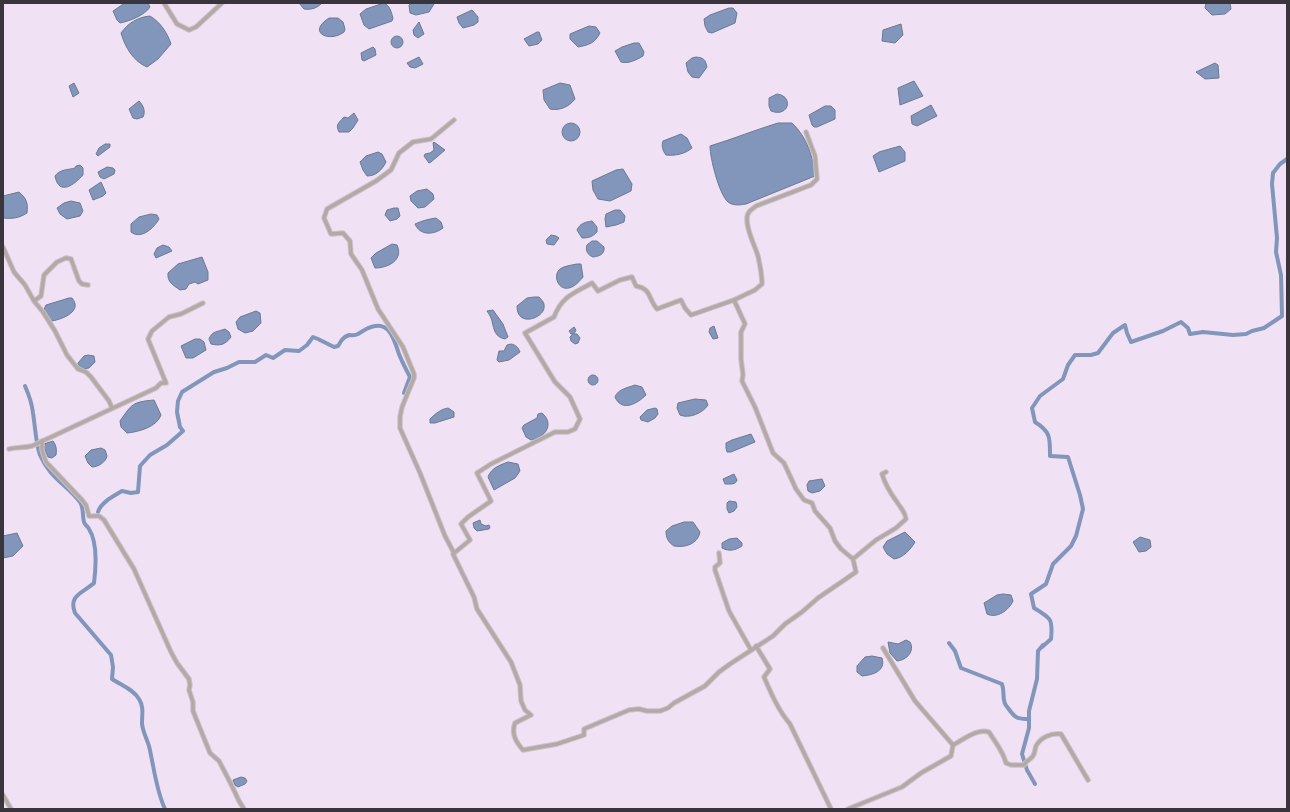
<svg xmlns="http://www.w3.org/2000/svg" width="1290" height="812" viewBox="0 0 1290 812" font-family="Lato,sans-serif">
<rect width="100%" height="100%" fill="#f0e2f4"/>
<!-- water -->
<g fill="#8196ba" stroke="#6c7994">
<path d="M125,3H148L150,7C145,15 130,21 120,23L117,20L113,11Z"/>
<path d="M299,3H322C317,8 312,10 304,9Z"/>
<path d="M384,3C390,6 391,11 393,18L392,21L369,29L364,25L360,14L366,9Z"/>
<polygon points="411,3 433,3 434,4 429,12 416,15 410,13 409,5"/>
<polygon points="1206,3 1230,3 1231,9 1225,14 1212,15 1205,8"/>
<polygon points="729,8 733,8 737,13 735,23 712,33 708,32 705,26 704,19 710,15"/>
<polygon points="472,10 478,17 478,22 474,25 463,28 459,23 457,17"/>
<path d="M150,16C160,22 167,32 171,44L158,59L147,67C133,61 125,47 121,33C128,23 138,17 150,16Z"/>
<path d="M329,18H338L343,22L345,29L344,32C330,43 306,33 329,18Z"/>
<polygon points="419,22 424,34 418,38 414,35 413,30"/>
<polygon points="901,24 903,35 895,43 882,41 883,30"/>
<path d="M589,26L596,27L600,33C595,43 589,45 578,47L570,39V34Z"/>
<polygon points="537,32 539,32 542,40 538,44 529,46 524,39"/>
<circle cx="397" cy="42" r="6"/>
<path d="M634,43H639L644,52L643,56C636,60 629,64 621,62L615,51L622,47Z"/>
<polygon points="373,47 375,49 376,55 364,61 362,60 361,53"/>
<polygon points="419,57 423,64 415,68 410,67 407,63"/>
<path d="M696,57C704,58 705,59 707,67L699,78L692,77L688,72L686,63L692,58Z"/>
<polygon points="1215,63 1218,65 1219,78 1205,79 1196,72"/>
<polygon points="914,81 923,96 900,105 898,88"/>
<polygon points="74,83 79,93 73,97 69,86"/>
<path d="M560,83L570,85L575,99C569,107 559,111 550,109L544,100L543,90Z"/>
<path d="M777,94C794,96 789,118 771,111L769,106V98Z"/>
<path d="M139,101C143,105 146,111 143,117L137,119L133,118L129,109Z"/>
<polygon points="931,105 937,116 917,126 912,124 911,116"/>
<polygon points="825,106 831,106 835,110 835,119 817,127 814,127 812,125 809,115"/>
<path d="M354,113L358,120L353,128L349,132H339C335,124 339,123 344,117L348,118Z"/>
<circle cx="571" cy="132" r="9"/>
<path d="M778,123H792C807,137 813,156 815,176L746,204C740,205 733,206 728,202C719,194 710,158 710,146C733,139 755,130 778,123Z"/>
<path d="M681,134L687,138L692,148C685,154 675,156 666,155C663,151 661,146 663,141Z"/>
<polygon points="434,142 445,150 431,162 429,163 424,156 425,154 430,153 434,150 433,143"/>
<polygon points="105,144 110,144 110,147 98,156 96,154 99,148"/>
<polygon points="900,146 905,152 905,161 879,172 873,156 879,152"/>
<path d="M378,152L382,154L386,162C382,170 376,176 367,176L363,170L360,162L366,156Z"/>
<path d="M80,165L83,168V175C75,184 59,197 55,176C60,169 68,170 75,168L76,166Z"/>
<polygon points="107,167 113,168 115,170 114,174 104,179 100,177 98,172"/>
<polygon points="623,169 632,184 631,191 610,201 598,199 593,190 592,181 616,170"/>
<polygon points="101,182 106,193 103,196 93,200 89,190"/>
<polygon points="427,189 433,194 434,199 425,207 418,208 411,201 410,196 417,191"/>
<path d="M19,192C27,199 28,203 27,213C19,218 13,219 3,218V196Z"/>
<polygon points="71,201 80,203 83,211 80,216 67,219 60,214 57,208 64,203"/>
<polygon points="394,208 398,208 400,216 397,219 390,221 385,215 387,210"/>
<polygon points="615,210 620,210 625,216 624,222 616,225 606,227 605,219 606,214"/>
<path d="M151,214L157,215L159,219C154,228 141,240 131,232V224L139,217Z"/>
<path d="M436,218L441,222L443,228C434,235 420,236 415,224C422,221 428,219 436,218Z"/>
<path d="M592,221L597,227V232C592,237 589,238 582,238L577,230C580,223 586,222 592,221Z"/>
<polygon points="551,235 556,236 559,238 554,245 547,244 546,240"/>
<path d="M592,241H597L604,247C605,254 600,256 593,257C588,255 585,251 587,245Z"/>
<path d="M392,244L397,245C404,260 388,268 375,268L371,258L376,253Z"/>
<polygon points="163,245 169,247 172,251 156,258 154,254 157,248"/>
<path d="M202,257L208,272V280L198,284L195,282L189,284L186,289L180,290C173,285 167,282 168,273L178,264Z"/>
<path d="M577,264H581L583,277C563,303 550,277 560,269C564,266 572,265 577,264Z"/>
<path d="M534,297H539C542,300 545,303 544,308C543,318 517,328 517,306L527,298Z"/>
<path d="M69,298H72C83,311 63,319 52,321L49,319L44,309L46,305Z"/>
<path d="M493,310L503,324L508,337L505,339C495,337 494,330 492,321C491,317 489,314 487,311Z"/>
<polygon points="256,311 260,313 261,323 253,331 245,333 238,329 236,322 240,317"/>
<polygon points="714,326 718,338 713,339 709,332 710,328"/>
<polygon points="574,327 576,330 574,334 577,334 580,338 578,343 575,344 571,341 570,337 573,334 571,334 569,331"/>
<path d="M225,329L229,332L231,337C225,345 220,346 211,344L209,339C212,331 217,332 225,329Z"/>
<polygon points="195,339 200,339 204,342 206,350 193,358 186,358 181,346"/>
<path d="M511,344C516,345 518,347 520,352L509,360L499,362L497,360L499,351H504L507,345Z"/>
<polygon points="88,355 94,356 95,362 89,368 82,369 78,366 78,363 84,356"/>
<circle cx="593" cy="380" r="5"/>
<path d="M635,385L642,387L646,395C638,403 622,413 615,397C618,389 627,388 635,385Z"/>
<path d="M695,399L706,400L708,405C703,413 689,419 680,415L677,408L678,403Z"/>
<path d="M154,400L161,415C157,427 138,432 127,433L121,427L120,421C132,404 132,402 154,400Z"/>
<path d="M448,408L454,412V417L435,423H430V419C435,414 441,409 448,408Z"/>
<polygon points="655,408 657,409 658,414 655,418 648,422 641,420 640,417 647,410"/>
<path d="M542,413C555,424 545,438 531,440L526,437L522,428L524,425L537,418L538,414Z"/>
<polygon points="751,434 755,442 731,452 727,452 726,448 726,443 732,440"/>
<path d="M53,441C56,445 57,449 56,455L52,458L48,457L44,448V444Z"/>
<path d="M101,448L105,450L107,456C106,462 98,467 92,467L88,463L85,456L91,450Z"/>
<path d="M508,462L518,464L520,471L515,478L494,490L488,477C491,468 500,465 508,462Z"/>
<path d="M734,474L737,480C736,485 730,484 725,484L723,479Z"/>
<polygon points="822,479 825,486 820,491 812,493 808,491 807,485 809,481"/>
<polygon points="729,501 736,502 737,507 734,511 729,513 727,509 727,503"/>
<polygon points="480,520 481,524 486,526 489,525 490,527 489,529 477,531 474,528 473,523"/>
<path d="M684,522H693L700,532C698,544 685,548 674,546C668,542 666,538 666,531L672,526Z"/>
<path d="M905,532L915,542C911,549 903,558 894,559L887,554L883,547L887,541Z"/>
<polygon points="17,533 23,546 13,556 3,558 3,536"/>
<polygon points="1140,537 1150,540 1151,547 1146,551 1139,552 1133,542"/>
<path d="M737,538L742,543V546C736,550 729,552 722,548V543L729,539Z"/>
<path d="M1003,594L1011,595L1013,601C1009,610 997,619 987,614L984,603L997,595Z"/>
<path d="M906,640L910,642C915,651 907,660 897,661L890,653L888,642L898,644Z"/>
<path d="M872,656L882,658C886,671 873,675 862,676L857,672V666L865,657Z"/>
<polygon points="241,777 245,778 247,781 245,784 238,787 235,785 233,780"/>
</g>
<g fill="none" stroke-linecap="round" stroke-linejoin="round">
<!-- canal -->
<g stroke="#8196ba" stroke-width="4">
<path d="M25,386C29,395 32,404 33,413C35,425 36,445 40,455C50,478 66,484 80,502C84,508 82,515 84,522C85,526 88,526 89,529C98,543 96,567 94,583C83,593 68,595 75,613L111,655L113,667L112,679C121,685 133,689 139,699C144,707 142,714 142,723C142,730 147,739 149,746C154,767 156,790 165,809"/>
<path d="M98,512C101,502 114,496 122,491L131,493L138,492L140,466L150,455L167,445L183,431L180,427L177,412L178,401L182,392L214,372L227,368L239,362H255L266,355L273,358L285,350L299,351L307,345L313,337L318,339L334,347L338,346C341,341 343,337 349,335C353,335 354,336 358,334C363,331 368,327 375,326C391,323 395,343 399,354C402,362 406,369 410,377L404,393"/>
<path d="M949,643L955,651L961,668L1002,684C1004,690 1003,694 1004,700C1004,704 1006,705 1008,708C1015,718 1017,719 1029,719"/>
<path d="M1042,647L1051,639C1053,619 1051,618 1034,608L1031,594L1046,584L1053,564L1071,546L1076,536L1083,509L1080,495L1068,457L1050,456C1050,438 1051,432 1035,422L1032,408L1040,396L1063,379L1068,365L1075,355H1091L1098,353L1113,333L1125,325L1127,333L1131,342L1163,331L1181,322L1188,328L1190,334L1203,332L1233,335L1246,334L1252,331L1264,328L1282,316L1281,275L1276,252L1277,238L1272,184L1273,173L1280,164L1287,159"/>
<polyline points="1035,784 1027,770 1022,754 1029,728 1029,711 1037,679 1038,651 1043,645"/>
</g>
<!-- street casing -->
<g stroke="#ccbfcf" stroke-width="5.5">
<g id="street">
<polyline points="164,3 177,24 189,30 196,27 222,3"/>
<polyline points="454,120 431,139 413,142 399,153 391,170 376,181 327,209 324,218 331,234 343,233 350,241 351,254 362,270 378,309 403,347 414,374 414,378 402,407 400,417 400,428 420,473 445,536 454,553"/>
<path d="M806,132L815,156L817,179L811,185L756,206C754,208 750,210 749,212C742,221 755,246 758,256C760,265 762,275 762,284L755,290L734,300L745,324L741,332V359L743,375L742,381L755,407L773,453L784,463L796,489L804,500L812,503L815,511L830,528L835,541L841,549L853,559L876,540L896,528L906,519C905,511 901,509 897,502C891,494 885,484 882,474L886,472"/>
<polyline points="3,247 14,272 25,285 34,301"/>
<polyline points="88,285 82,284 79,281 71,259 66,258 57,262 44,275 41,296 34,301 43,312 55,331 67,355 78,369 86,372 91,377 109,401 112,408"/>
<path d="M734,300L691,315L685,308L681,300L657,309C648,299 652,289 636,286L632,277L620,280L598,291L592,283C573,294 562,296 554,317L525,333L555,382L570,397L580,419L575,429L568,432H555L491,464L477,473L491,501L468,517L461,524L470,540L453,554L474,597L477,609L511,662L520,685L521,701L525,710L531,715L515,723C511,734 516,742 523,750L557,744L584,735V729L629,710L639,709L647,711H660L668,708L674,703L705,686L719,672L730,664L773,636L785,624L802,612L818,598L856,572L853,559"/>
<polyline points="42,441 42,450 46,462 82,500 86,505 89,516 99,516 104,520 134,569 171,652 177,663 189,679 190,685 189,690 193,702 193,711 210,753 219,761 231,784 239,801 244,809"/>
<path d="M9,449C17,447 23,448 32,446L156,388L161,383H166L148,339L152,331L169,317L181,314L203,303"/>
<polyline points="719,553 720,563 715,567 715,570 729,611 751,650"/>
<path d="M756,646L770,669L764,677C771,693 778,710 790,724L831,809"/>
<path d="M883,648L915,701L953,745C963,740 977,728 989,732C995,742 1003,751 1006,763L1011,765H1024C1026,761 1031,759 1033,756C1035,753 1035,749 1036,746C1041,737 1051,733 1061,734L1088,780"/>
<polyline points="3,795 11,809"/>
<polyline points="848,809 902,787 921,773 951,756 953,745"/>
</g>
</g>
<!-- street -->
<use href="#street" stroke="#b2aaa3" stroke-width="3.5"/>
</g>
<!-- border -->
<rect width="1290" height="812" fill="none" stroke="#3a343c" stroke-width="8"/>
</svg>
